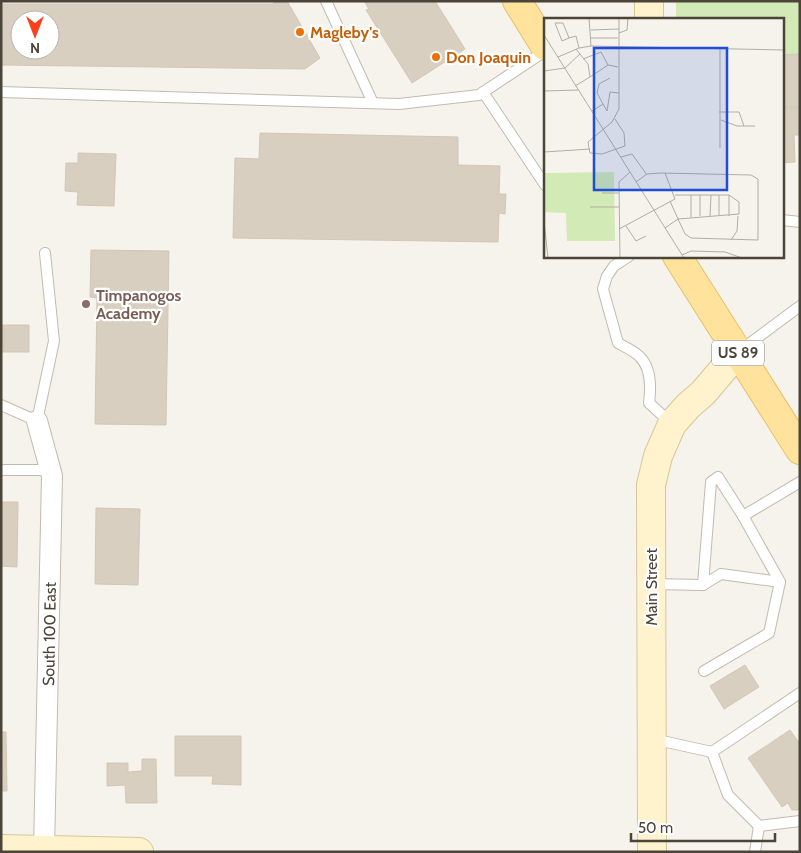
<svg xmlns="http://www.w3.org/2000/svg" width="801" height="853" viewBox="0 0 801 853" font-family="Cabin,sans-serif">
<rect width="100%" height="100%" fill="#f6f3ec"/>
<!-- green -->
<polygon fill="#d2eab5" points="676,1 800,1 800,108 782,108 782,19 676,19"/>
<!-- building -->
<g fill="#d8cfc1" stroke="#d3c7b4" fill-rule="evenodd">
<path d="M276,1H287L320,58L305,69L1,65V4H273ZM20,20H50V50H20Z"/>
<polygon points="364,1 435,1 465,49 412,83 366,10 369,9"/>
<polygon points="800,54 800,107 782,107 782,55"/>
<polygon points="782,108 800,108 800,135 794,135 795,162 782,163"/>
<polygon points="260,133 458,137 458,165 500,166 499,194 506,194 505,214 499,213 498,242 233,238 235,158 259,159"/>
<polygon points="78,153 116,154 114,206 77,205 78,192 65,191 66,163 78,163"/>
<polygon points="91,250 169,251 166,425 95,424 97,298 90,297"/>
<polygon points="2,325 29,325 29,352 3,352"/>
<polygon points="1,502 18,502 17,567 1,566"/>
<polygon points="96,508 140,509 138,585 95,584"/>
<polygon points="745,665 759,687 724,709 710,686"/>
<polygon points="790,730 800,744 800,810 792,810 788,803 782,807 748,758"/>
<polygon points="1,732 6,732 7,791 1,791"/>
<polygon points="175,736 241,736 241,785 212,784 213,776 175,776"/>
<polygon points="142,759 156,759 157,803 126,803 125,785 107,786 107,763 128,763 128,772 142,771"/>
</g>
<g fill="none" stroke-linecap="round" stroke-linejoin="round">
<!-- lane casing -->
<g stroke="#c2bbae" stroke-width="12">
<g id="lane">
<polyline points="326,1 373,103"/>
<polyline points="1,92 399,104 479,95 545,51"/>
<polyline points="483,92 545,185"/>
<polyline points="782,220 800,222"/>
<path d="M629,256L614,266L607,276L603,289L618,343C625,347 634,351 639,356C651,367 651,388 649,403L671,423"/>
<polyline points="738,352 800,306"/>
<polyline points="1,405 37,421 54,341 45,253"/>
<polyline points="1,470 50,470"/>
<polyline points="652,584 703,585 711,482 718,477 743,516 800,482"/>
<polyline points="703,585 721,574 780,582"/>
<polyline points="704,671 769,633 780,582 743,516"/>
<polyline points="653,739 712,752 800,693"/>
<polyline points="712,752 728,795 759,826 800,821"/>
<polyline points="755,852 759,826"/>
</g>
</g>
<!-- street casing -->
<g stroke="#c2bbae" stroke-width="22">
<polyline id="street" points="37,421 52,476 44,850"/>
</g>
<!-- secondary casing -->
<g stroke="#d6c79b" stroke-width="30">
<g id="secondary">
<polyline points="649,19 649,1"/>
<polyline points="1,849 139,852"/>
<polyline points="652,852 651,485 658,456 672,424 688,406 703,393 738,352"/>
</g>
</g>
<!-- primary casing -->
<g stroke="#e6c16a" stroke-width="30">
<g id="primary">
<polyline points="517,1 545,46"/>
<polyline points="677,256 800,450"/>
</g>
</g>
<!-- lane -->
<use href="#lane" stroke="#fff" stroke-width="10"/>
<!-- street -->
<use href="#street" stroke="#fff" stroke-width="20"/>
<!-- secondary -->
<use href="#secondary" stroke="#fff3cd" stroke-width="28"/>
<!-- primary -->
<use href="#primary" stroke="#ffe39c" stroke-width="28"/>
</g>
<!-- markers -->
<g fill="#e8710a" stroke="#fff" stroke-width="2">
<circle cx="300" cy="32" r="5"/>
<circle cx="436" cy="57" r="5"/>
</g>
<circle fill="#8d6e63" stroke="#fff" stroke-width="2" cx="86" cy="304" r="5"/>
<g text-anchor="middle" stroke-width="4.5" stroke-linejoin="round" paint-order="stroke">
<!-- shield labels -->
<rect fill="#fff" stroke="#817c74" stroke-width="1" x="712" y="340.5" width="52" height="25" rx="4"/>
<g font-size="15" font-weight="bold" fill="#4b4439">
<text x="738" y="358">US 89</text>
</g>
<!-- food labels -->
<g font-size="16" font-weight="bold" fill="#c56008" stroke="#fff" text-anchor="start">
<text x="310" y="38">Magleby's</text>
<text x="446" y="63">Don Joaquin</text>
</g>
<!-- education labels -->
<g font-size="16" font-weight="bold" fill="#785e54" stroke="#fff" text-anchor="start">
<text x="96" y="301">Timpanogos<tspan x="96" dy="18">Academy</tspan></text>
</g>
<!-- street labels -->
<g font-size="16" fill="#4b4439" stroke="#fff">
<text transform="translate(651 587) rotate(-90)" y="6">Main Street</text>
<text transform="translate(49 634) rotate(-89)" y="6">South 100 East</text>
</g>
</g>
<!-- overview -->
<g transform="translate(544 18)">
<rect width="240" height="240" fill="#f6f3ec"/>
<path d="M70,154L71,223H23L22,195L0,194V155Z" fill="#d2eab5"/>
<path fill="none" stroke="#b2ada4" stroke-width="1" d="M45,0L47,28M47,12L75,11M75,15L83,12L84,0M0,17L140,240M25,20L18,23L11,5H19L25,20L32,18L35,30M47,20H74M14,39L35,30L47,28L240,32M39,41L57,34L64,47M0,53L21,50L36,36M46,59L64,47L74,49M31,68L46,59L44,46L32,31M0,73L34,72M59,86L53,75L55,66L66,60M48,93L59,86L63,93L66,74L75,75M175,94H195L200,108M71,101L80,115L81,128L58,136L46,135L44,124L68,104L75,91V0M177,102L193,108H211M176,130V30M0,134L46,131M77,139L88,136L103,157M92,164L103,156L117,155L207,157L214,161V222L147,220L141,216L134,201L121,210M58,175H75M126,183L134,201L195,196V184L185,177H131M46,189H75M156,198V177M166,198L167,177M175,198V177M185,198V177M147,199V177M0,203L4,240M82,208L92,223L102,218M75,211L131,181L121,155M187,222L193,213L194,198M138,237L147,233L181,234L198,240M76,240L75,164L86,154"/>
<path fill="#1d4ed8" fill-opacity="0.15" stroke="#1d4ed8" stroke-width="2.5" d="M50,30H183V172H50Z"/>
<rect width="240" height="240" fill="none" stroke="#4b4439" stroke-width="2.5"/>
</g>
<!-- border -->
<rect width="801" height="853" fill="none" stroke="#4b4439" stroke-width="5"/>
<!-- north arrow -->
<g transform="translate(35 35) rotate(180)"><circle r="24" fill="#ffffff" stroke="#b7b4b0"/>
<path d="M0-4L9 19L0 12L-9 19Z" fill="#fc3f1d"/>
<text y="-8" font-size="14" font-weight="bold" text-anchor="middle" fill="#4b4439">N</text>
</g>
<!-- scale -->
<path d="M631 833v8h144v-8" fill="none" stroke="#4b4439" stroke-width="2.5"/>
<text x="638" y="833" font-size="15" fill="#4b4439" stroke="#ffffff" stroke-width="4" paint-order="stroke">50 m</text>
</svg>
